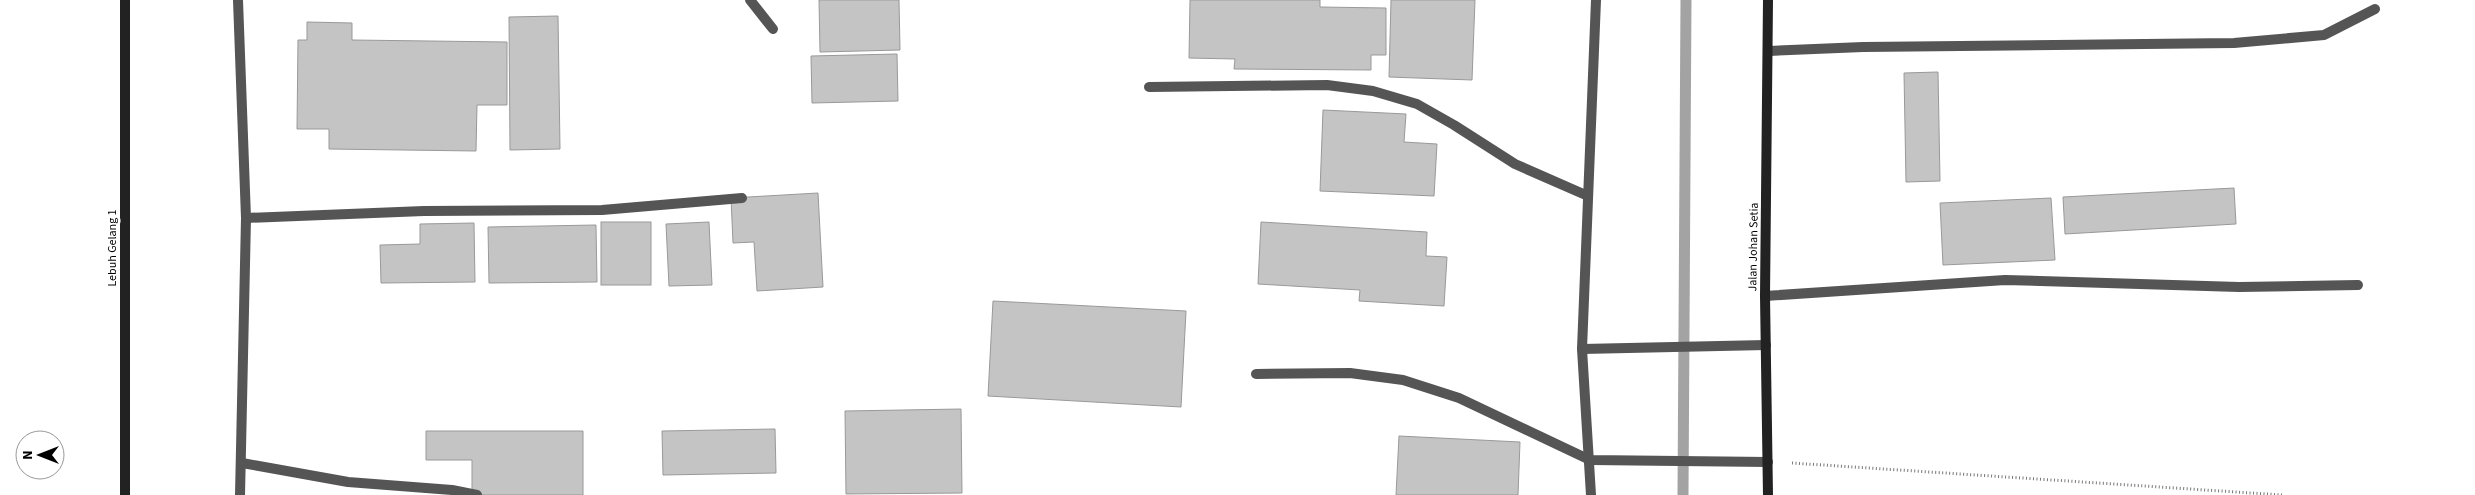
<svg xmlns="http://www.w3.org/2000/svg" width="2475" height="495" viewBox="0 0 2475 495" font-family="'Source Sans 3',sans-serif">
<rect width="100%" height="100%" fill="#fff"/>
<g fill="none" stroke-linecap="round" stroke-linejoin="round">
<!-- stream -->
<polyline stroke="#a3a3a3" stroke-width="11" points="1683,495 1686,0"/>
</g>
<!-- building -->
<g fill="#c4c4c4" stroke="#999">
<polygon points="819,0 899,0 900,50 820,52"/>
<polygon points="1190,0 1320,0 1320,7 1386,8 1386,55 1371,55 1371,70 1234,69 1235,59 1189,58"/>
<polygon points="1391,0 1475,0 1472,80 1389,77"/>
<polygon points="558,16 560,149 510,150 509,17"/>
<polygon points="307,22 352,23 352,40 507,42 507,105 477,105 476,151 329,149 329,129 297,129 298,40 307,40"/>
<polygon points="897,54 898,101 812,103 811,56"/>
<polygon points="1938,72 1940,181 1906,182 1904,73"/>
<polygon points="1323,110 1406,114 1404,142 1437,144 1434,196 1320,191"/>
<polygon points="2234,188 2236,224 2065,234 2063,197"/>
<polygon points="818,193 823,287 757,291 754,242 733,243 731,198"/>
<polygon points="2051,198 2055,260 1943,265 1940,203"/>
<rect x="601" y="222" width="50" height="63"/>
<polygon points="709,222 712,285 669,286 666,224"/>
<polygon points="1261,222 1427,232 1426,256 1447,257 1444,306 1359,301 1360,290 1258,284"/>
<polygon points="474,223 475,282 381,283 380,245 420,244 420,224"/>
<polygon points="596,225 597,282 489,283 488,227"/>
<polygon points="993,301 1186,311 1181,407 988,396"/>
<polygon points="961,409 962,493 846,494 845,411"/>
<polygon points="775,429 776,473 663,475 662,431"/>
<polygon points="426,431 583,431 583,495 472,495 472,460 426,460"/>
<polygon points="1399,436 1520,442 1518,495 1396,495"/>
</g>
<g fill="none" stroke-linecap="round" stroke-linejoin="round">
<!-- path -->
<polyline stroke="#777" stroke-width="3" stroke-dasharray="1 2.5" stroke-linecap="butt" points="1792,463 2282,495"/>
<!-- lane -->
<g stroke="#555" stroke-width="10">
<polyline points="1769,51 1863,47 2234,43 2324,35 2375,9"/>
<polyline points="1765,296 2005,280 2239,287 2358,285"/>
</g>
<!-- street -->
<g stroke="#555" stroke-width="10">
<polyline points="238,0 246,218 240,495"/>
<polyline points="750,0 773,29"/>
<polyline points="1149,87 1327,85 1373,91 1417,104 1454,125 1515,164 1588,196"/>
<polyline points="246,218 424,211 602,210 742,198"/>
<polyline points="1582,349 1766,345"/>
<polyline points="1256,374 1350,373 1403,380 1459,398 1590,460 1768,462"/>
<polyline points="242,463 348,482 452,490 477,495"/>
<polyline points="1591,495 1582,349 1596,0"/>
</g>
<!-- secondary -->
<g stroke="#222" stroke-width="10">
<polyline points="125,0 125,495"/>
<polyline points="1768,0 1765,296 1768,495"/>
</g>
</g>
<g text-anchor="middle" stroke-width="5" stroke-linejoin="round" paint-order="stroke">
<!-- street labels -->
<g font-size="12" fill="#000" stroke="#fff">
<text transform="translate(1753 247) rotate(-89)" y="4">Jalan Johan Setia</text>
<text transform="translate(112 248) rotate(-90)" y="4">Lebuh Gelang 1</text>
</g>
</g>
<!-- north arrow -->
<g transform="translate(40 455) rotate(270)"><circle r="24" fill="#ffffff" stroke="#999999"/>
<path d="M0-4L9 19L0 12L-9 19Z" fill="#000000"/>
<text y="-8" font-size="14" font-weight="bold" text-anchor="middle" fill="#000000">N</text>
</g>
</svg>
